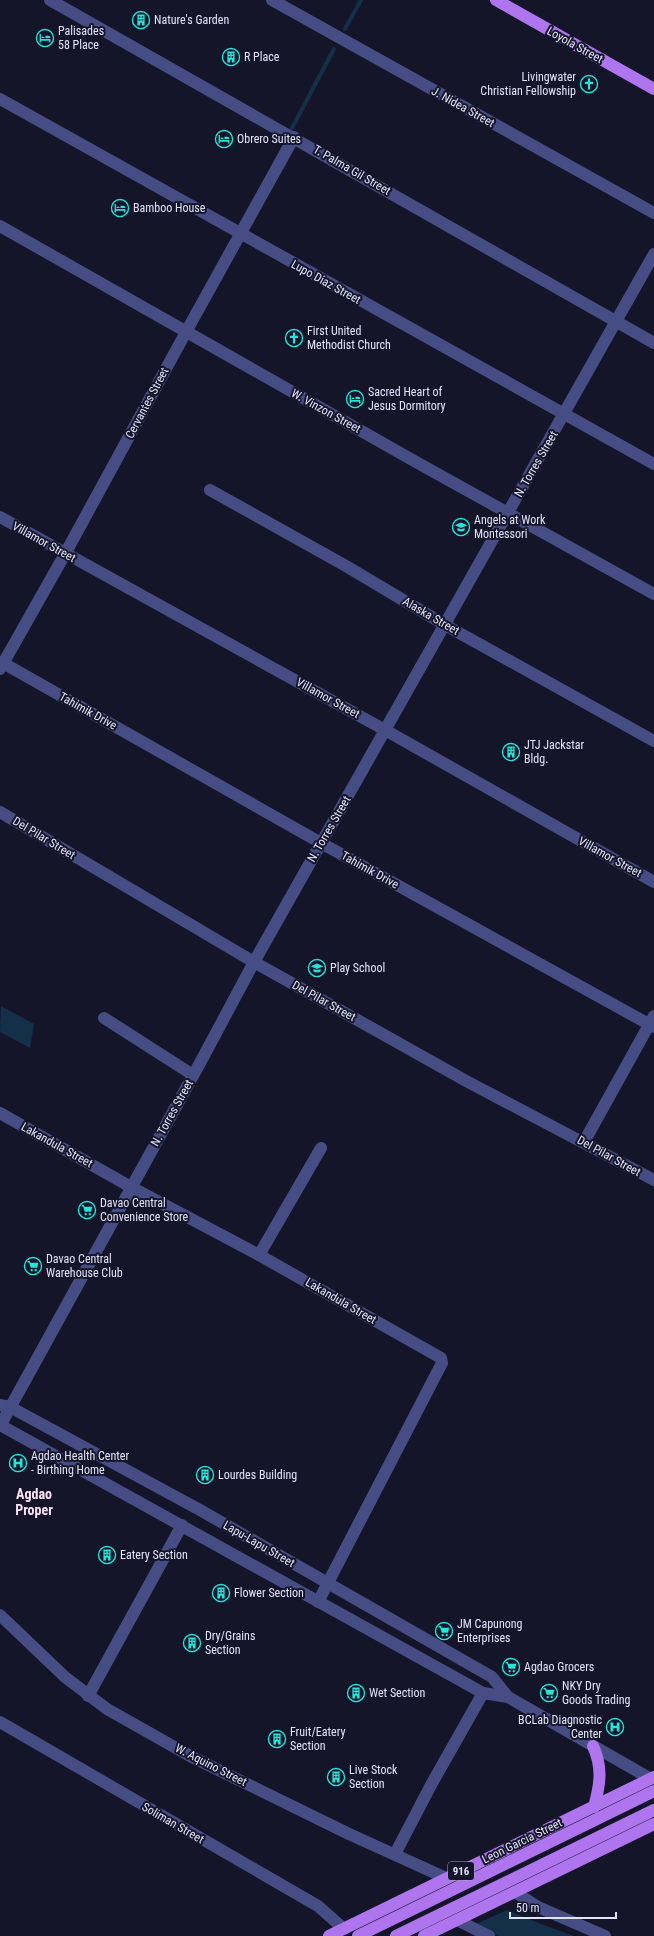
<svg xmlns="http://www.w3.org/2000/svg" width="654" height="1936" viewBox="0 0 654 1936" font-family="'Roboto Condensed',sans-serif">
<rect width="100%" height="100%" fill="#15152a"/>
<!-- water -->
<g fill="#143049">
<polygon points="1,1006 34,1024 30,1048 0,1032"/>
<polygon points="507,1910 541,1924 574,1936 498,1936 476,1924"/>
</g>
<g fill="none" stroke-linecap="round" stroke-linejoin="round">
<!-- stream -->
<g stroke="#143049" stroke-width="4">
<polyline points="345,29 361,0"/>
<polyline points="292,128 334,49"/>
</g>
<!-- minor -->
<g stroke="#454d84" stroke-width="12">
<polyline points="50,0 654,343"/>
<polyline points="272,0 654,213"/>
<polyline points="0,99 654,464"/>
<polyline points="0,226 416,462 654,594"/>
<polyline points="210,490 346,566 445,625 654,741"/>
<polyline points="0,517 385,730 654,882"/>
<polyline points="3,663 321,843 654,1027"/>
<polyline points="0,669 65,554 186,332 294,137"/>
<polyline points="0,812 254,962 468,1082 654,1180"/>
<polyline points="104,1018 193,1075"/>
<polyline points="0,1113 131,1187 259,1255 441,1358 442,1363 318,1602"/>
<polyline points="584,1142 654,1016"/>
<polyline points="259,1255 321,1148"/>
<polyline points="0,1405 10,1407 200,1510 492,1677 508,1697 651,1779"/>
<polyline points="0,1425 483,1693 508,1697"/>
<polyline points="0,1426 200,1063 254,962 654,254"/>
<polyline points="0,1615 65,1677 107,1709 192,1757 349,1834 446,1878"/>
<polyline points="88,1696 182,1525"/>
<polyline points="0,1722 318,1906 344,1929"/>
<polyline points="395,1854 431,1785 483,1693"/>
<polyline points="515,1892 538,1907 605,1936"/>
<polyline points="457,1920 489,1936"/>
</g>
<!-- major -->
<g stroke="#ae75ef" stroke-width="12">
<polyline points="496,0 654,89"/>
<path d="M593,1746C603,1768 600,1785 594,1807"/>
<polyline points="329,1936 654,1777"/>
<polyline points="358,1936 654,1791"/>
<polyline points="396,1936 654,1810"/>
<polyline points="424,1936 654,1824"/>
</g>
</g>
<!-- icons -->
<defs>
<g id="building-ring" transform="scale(0.9)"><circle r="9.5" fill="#15152a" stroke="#24e5d9" stroke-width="1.5"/><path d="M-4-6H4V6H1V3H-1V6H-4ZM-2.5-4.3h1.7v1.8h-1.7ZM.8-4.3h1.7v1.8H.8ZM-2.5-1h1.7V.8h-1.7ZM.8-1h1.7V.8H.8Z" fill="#24e5d9"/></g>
<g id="hotel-ring" transform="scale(0.9)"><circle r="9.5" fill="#15152a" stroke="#24e5d9" stroke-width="1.5"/><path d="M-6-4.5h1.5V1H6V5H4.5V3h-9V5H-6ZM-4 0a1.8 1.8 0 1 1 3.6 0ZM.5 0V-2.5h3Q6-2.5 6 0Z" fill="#24e5d9"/></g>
<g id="church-ring" transform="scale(0.9)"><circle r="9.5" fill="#15152a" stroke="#24e5d9" stroke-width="1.5"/><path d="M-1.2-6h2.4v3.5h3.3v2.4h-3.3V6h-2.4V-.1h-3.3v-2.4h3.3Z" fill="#24e5d9"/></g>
<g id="school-ring" transform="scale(0.9)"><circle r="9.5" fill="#15152a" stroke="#24e5d9" stroke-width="1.5"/><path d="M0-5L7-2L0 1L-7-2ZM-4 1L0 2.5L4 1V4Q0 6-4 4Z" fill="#24e5d9"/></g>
<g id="supermarket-ring" transform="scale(0.9)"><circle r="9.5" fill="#15152a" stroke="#24e5d9" stroke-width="1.5"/><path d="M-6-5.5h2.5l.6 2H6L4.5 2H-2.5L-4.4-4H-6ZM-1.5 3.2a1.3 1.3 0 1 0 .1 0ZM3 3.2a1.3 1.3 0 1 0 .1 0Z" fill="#24e5d9"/></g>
<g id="hospital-ring" transform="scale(0.9)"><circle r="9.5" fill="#15152a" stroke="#24e5d9" stroke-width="1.5"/><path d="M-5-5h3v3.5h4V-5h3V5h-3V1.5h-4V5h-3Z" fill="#24e5d9"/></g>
</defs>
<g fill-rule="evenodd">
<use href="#building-ring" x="141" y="20"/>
<use href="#hotel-ring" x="45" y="38"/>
<use href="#building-ring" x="231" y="57"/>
<use href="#church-ring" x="589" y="84"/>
<use href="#hotel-ring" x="224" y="139"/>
<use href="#hotel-ring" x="120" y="208"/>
<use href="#church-ring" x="294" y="338"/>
<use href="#hotel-ring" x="355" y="399"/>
<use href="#school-ring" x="461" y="527"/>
<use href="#building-ring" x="511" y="752"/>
<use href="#school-ring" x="317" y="968"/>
<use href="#supermarket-ring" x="87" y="1210"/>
<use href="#supermarket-ring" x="33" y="1266"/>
<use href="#hospital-ring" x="18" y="1463"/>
<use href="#building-ring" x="205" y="1475"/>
<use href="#building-ring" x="107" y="1555"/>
<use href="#building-ring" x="221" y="1593"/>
<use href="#supermarket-ring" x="444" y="1631"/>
<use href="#building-ring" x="192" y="1643"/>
<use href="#supermarket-ring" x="511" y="1667"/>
<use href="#building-ring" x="356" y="1693"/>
<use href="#supermarket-ring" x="549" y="1693"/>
<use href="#hospital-ring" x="615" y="1727"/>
<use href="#building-ring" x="277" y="1739"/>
<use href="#building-ring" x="336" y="1777"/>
</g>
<g text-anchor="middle" stroke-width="4" stroke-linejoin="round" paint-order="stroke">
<!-- shield labels -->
<rect fill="#15152a" stroke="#a4a5bc" stroke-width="1" x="448" y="1862" width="26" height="18" rx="3"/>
<g font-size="11" font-weight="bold" fill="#e2e3fb">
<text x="461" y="1875">916</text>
</g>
<!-- poi labels -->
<g font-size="12" fill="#e2e3fb" stroke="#15152a" text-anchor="start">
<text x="154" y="24">Nature's Garden</text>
<text x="58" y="35">Palisades<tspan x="58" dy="14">58 Place</tspan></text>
<text x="244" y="61">R Place</text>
<text x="576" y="81" text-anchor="end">Livingwater<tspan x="576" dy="14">Christian Fellowship</tspan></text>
<text x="237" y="143">Obrero Suites</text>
<text x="133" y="212">Bamboo House</text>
<text x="307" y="335">First United<tspan x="307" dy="14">Methodist Church</tspan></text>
<text x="368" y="396">Sacred Heart of<tspan x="368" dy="14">Jesus Dormitory</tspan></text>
<text x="474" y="524">Angels at Work<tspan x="474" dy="14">Montessori</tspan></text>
<text x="524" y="749">JTJ Jackstar<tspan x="524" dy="14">Bldg.</tspan></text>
<text x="330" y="972">Play School</text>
<text x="100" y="1207">Davao Central<tspan x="100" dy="14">Convenience Store</tspan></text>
<text x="46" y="1263">Davao Central<tspan x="46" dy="14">Warehouse Club</tspan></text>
<text x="31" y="1460">Agdao Health Center<tspan x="31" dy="14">- Birthing Home</tspan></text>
<text x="218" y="1479">Lourdes Building</text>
<text x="120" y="1559">Eatery Section</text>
<text x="234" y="1597">Flower Section</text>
<text x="457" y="1628">JM Capunong<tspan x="457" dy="14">Enterprises</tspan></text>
<text x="205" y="1640">Dry/Grains<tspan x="205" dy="14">Section</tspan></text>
<text x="524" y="1671">Agdao Grocers</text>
<text x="562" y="1690">NKY Dry<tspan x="562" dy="14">Goods Trading</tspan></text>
<text x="369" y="1697">Wet Section</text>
<text x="602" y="1724" text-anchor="end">BCLab Diagnostic<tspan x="602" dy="14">Center</tspan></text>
<text x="290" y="1736">Fruit/Eatery<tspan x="290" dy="14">Section</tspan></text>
<text x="349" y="1774">Live Stock<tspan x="349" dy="14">Section</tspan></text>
</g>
<!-- street labels -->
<g font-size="12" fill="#e2e3fb" stroke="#15152a">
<text transform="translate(575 45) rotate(29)" y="4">Loyola Street</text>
<text transform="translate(463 107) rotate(29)" y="4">J. Nidea Street</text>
<text transform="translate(352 170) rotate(30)" y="4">T. Palma Gil Street</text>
<text transform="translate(326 282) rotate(29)" y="4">Lupo Diaz Street</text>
<text transform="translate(147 403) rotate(-62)" y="4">Cervantes Street</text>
<text transform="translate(326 411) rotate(29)" y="4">W. Vinzon Street</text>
<text transform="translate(536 464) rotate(-60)" y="4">N. Torres Street</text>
<text transform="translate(44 542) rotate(29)" y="4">Villamor Street</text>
<text transform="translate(431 616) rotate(30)" y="4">Alaska Street</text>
<text transform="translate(328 698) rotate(29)" y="4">Villamor Street</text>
<text transform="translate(88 711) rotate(29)" y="4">Tahimik Drive</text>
<text transform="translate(329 829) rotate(-60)" y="4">N. Torres Street</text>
<text transform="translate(44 838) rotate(31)" y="4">Del Pilar Street</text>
<text transform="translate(610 857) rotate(29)" y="4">Villamor Street</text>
<text transform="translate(370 870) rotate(29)" y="4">Tahimik Drive</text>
<text transform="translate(324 1001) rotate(29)" y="4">Del Pilar Street</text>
<text transform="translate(172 1113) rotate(-61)" y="4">N. Torres Street</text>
<text transform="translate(57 1145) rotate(29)" y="4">Lakandula Street</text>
<text transform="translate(609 1156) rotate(29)" y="4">Del Pilar Street</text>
<text transform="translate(341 1301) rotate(30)" y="4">Lakandula Street</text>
<text transform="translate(259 1544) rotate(30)" y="4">Lapu-Lapu Street</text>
<text transform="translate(211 1765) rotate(27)" y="4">W. Aquino Street</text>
<text transform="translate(173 1823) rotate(30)" y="4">Soliman Street</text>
<text transform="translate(522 1841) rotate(-26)" y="4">Leon Garcia Street</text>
</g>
<!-- quarter labels -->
<g font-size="14" font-weight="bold" fill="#fce3f7" stroke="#15152a">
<text x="34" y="1499">Agdao<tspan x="34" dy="16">Proper</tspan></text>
</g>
</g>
<!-- scale -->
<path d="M510 1912v6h106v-6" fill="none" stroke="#e2e3fb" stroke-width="2"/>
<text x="516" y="1912" font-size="12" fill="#e2e3fb" stroke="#15152a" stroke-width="3" paint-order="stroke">50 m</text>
</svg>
